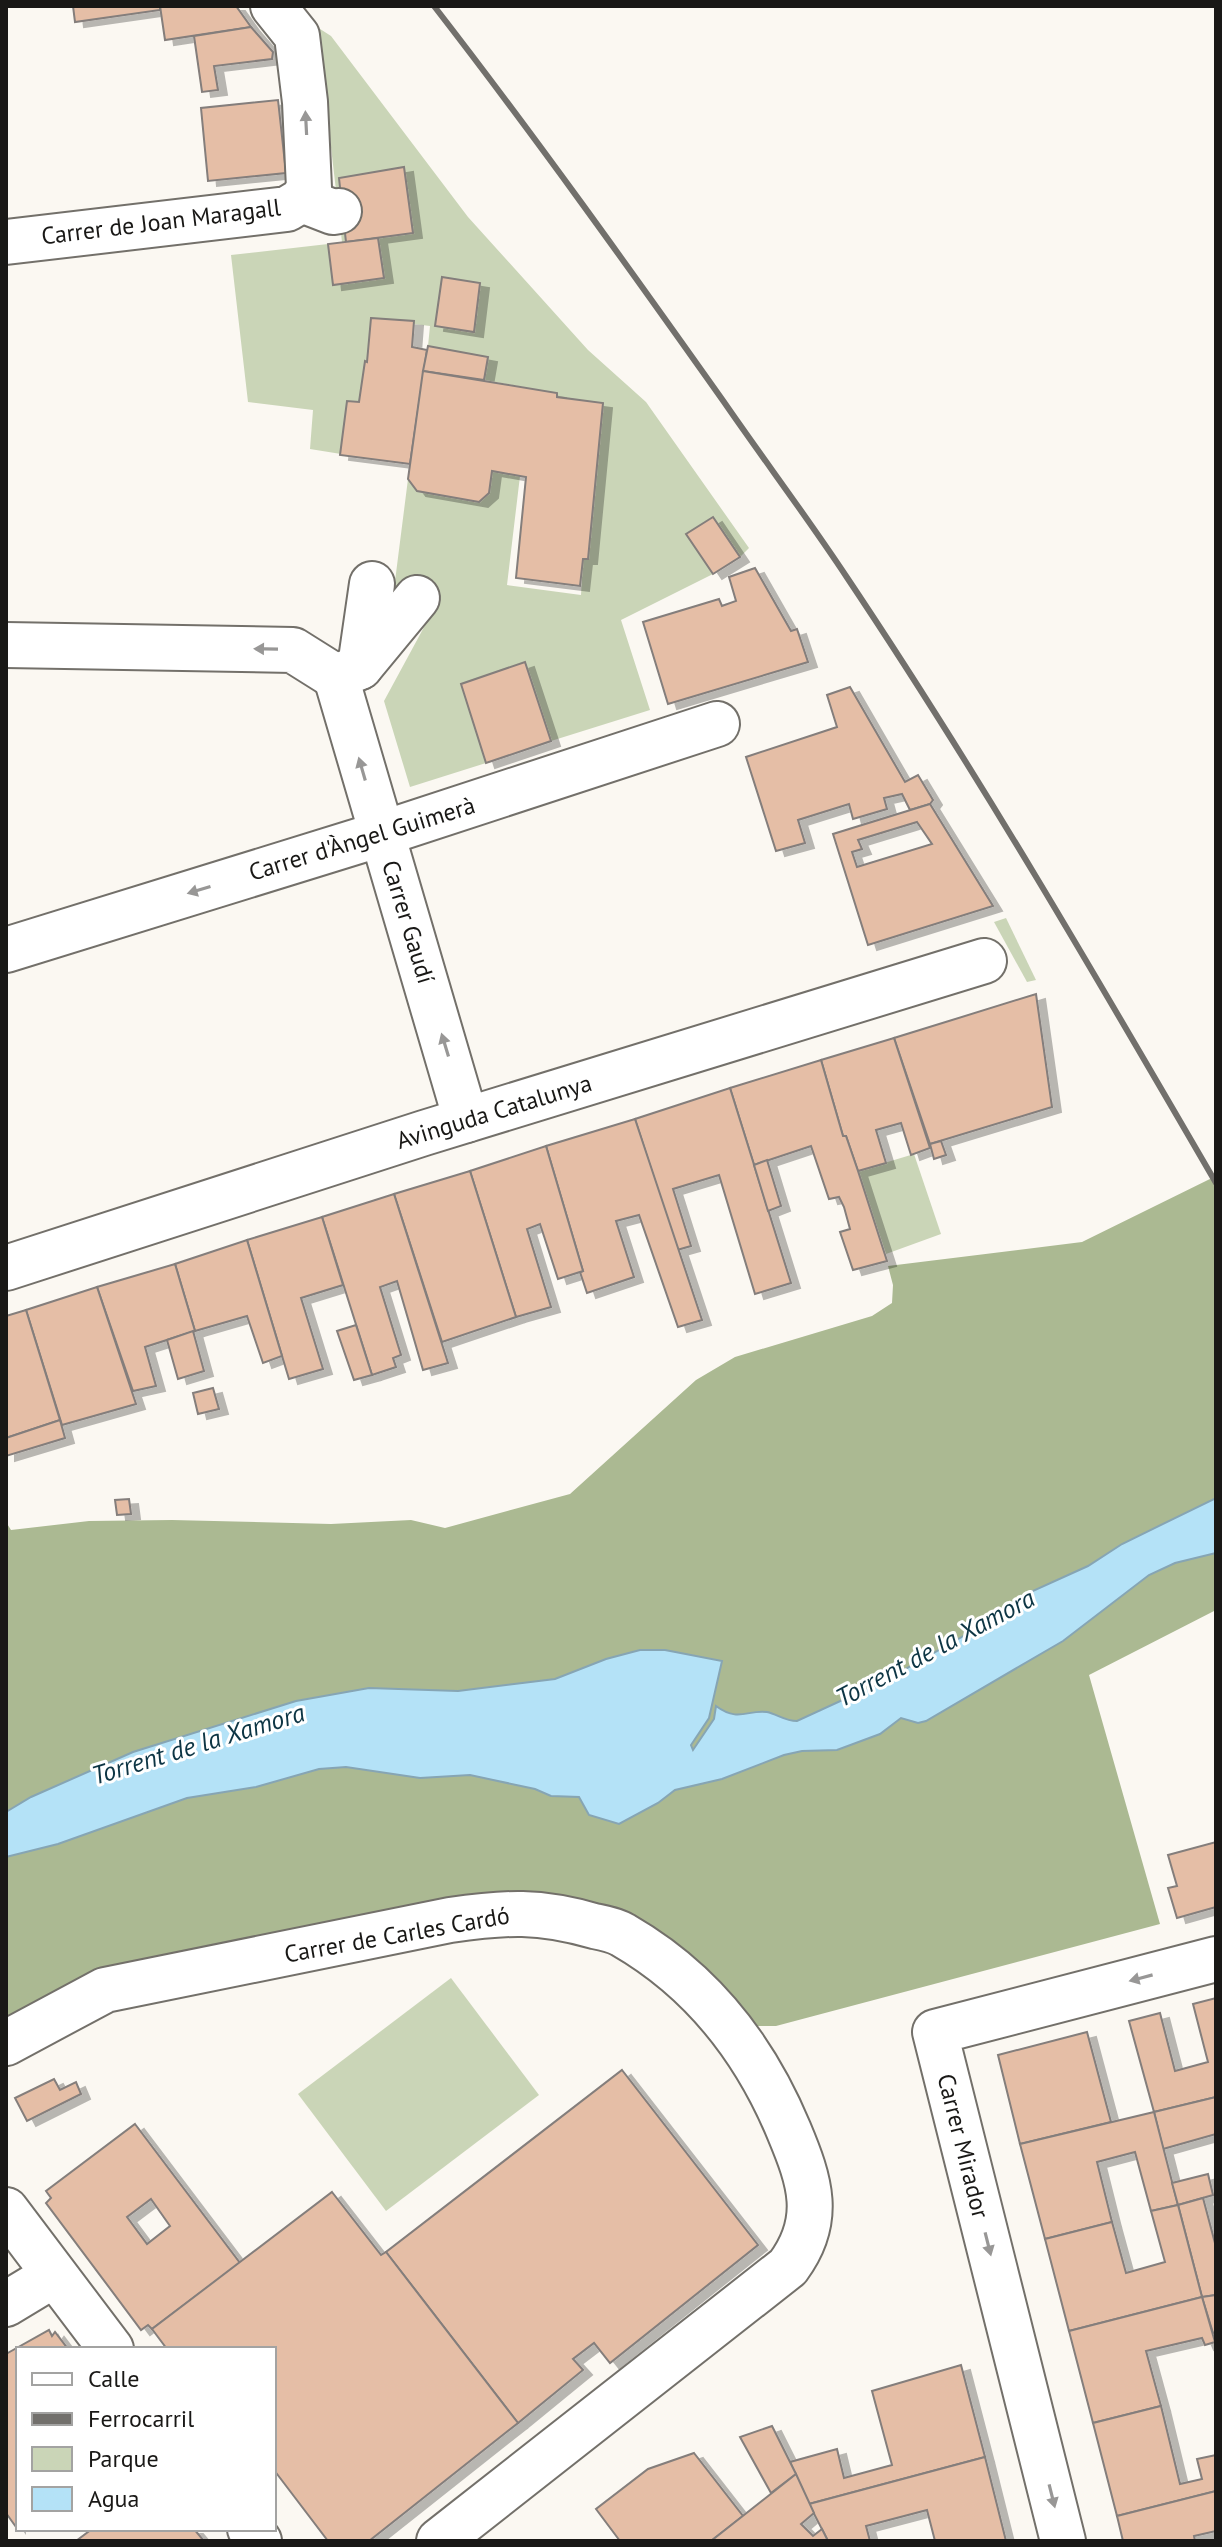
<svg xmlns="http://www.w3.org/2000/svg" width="1222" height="2547" viewBox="0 0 1222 2547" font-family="'PT Sans',sans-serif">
<defs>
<filter id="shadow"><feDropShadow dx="9" dy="5" stdDeviation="0" flood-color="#0004"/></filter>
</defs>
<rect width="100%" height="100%" fill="#fbf8f2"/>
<!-- green -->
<g fill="#cad5b7">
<polygon points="317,27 331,36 468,217 588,350 646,402 749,548 740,557 712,517 687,534 713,574 621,620 650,710 551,741 524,662 461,684 486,763 410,787 384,701 436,605 394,589 408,479 417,491 479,502 489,493 492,471 520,476 507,585 581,595 583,559 588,559 603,403 557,397 557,393 484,380 488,357 428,346 430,326 414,324 414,321 371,318 367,362 365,361 359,402 347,402 341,454 310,449 313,410 248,402 231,255 328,244 333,285 384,278 378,238 342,242"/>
<polygon points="1006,918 1036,980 1027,982 994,922"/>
<polygon points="914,1154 941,1234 886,1254 858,1171"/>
<polygon points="451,1978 539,2095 386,2211 298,2094"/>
</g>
<!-- forest -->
<polygon fill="#abb992" points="1216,1176 1216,1610 1089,1675 1160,1924 776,2026 741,2026 605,1910 6,2027 6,1522 11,1530 89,1521 172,1520 331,1524 411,1520 445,1528 570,1494 696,1380 735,1357 872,1316 892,1303 893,1285 888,1266 1082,1242"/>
<!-- water -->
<path fill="#b4e2f7" stroke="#86a5b4" stroke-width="2" d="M1216,1498V1553L1175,1563L1149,1575L1063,1641L926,1721L918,1723L901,1718L880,1734L837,1750L802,1751L784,1755L722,1779L675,1790L658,1803L619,1824L589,1815L579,1797L551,1796L535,1789L470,1775L420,1778L346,1767L319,1769L256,1787L187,1798L58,1844L6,1857V1812L31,1797L133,1752L296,1701L369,1688L458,1691L555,1679L606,1659L640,1650H665L722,1661L709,1718L691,1745L693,1750L714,1719L716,1706C739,1723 748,1709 767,1712C777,1714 785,1721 797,1721L886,1680L981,1626L1026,1594L1088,1566L1122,1544Z"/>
<!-- building -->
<g fill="#e5bea6" stroke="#847e7b" stroke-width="2" fill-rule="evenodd" filter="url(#shadow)">
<polygon points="73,6 160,6 160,10 75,22"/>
<polygon points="160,6 236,6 251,27 165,40"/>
<polygon points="251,27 273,52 272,59 214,66 218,90 202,92 194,36"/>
<polygon points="278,100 286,173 208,181 201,108"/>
<polygon points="404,167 413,233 346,242 339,178"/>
<polygon points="378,238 384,278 333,285 328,244"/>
<polygon points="442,277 480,283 474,332 435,326"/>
<polygon points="371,318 414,321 412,347 427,350 410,464 340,455 347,401 359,402 365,361 367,362"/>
<polygon points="428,346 488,357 484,380 423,371"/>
<polygon points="423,371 557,393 557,397 603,403 588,559 583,559 580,586 516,578 526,477 492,471 489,493 479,502 417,491 408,479"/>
<polygon points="713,517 740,557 713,574 686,534"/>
<polygon points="755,568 791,631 797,629 808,662 668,704 643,622 719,599 722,606 736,601 729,577"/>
<polygon points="525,662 551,741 486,763 461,684"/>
<polygon points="850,687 905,782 918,775 933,800 930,804 910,810 902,794 884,798 887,809 853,819 849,804 798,820 805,843 776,851 746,757 837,727 827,695"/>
<path d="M930,804L993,906L868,945L833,834ZM917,822L932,844L857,867L852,852L862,849L858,840Z"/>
<polygon points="1036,994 1052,1107 930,1144 894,1038"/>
<polygon points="894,1038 930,1148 911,1155 901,1123 876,1130 886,1163 858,1171 846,1136 843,1136 821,1060"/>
<polygon points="821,1060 843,1136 846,1136 858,1171 887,1261 853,1270 840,1232 850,1229 844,1207 839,1197 829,1199 811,1146 754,1165 730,1088"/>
<polygon points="730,1088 791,1283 755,1294 719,1175 673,1189 691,1246 677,1250 635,1119"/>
<polygon points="635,1119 702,1320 678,1327 639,1215 616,1221 634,1277 587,1293 580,1272 583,1271 546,1146"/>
<polygon points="941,1141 946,1155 934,1159 930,1144"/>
<polygon points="546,1146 583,1271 558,1279 540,1224 527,1229 551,1307 516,1317 470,1171"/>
<polygon points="767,1160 781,1206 768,1211 754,1165"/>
<polygon points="470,1171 516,1317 442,1342 394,1194"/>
<polygon points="394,1194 448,1363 423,1370 397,1281 380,1287 401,1355 393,1358 396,1367 372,1375 322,1217"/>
<polygon points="322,1217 343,1285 301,1298 323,1369 289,1379 247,1240"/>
<polygon points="247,1240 282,1356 263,1363 247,1316 195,1331 175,1264"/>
<polygon points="175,1264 195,1331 145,1347 156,1386 133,1391 97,1287"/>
<polygon points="97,1287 136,1404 62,1425 26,1310"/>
<polygon points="26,1310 60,1420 6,1438 6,1316"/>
<polygon points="356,1325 372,1375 354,1380 337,1331"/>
<polygon points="193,1331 204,1371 178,1379 167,1340"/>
<polygon points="213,1388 219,1409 198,1414 193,1393"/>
<polygon points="60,1420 65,1438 6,1456 6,1438"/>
<polygon points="129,1499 131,1514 117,1515 115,1500"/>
<polygon points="1216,1842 1216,1907 1177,1918 1168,1888 1177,1886 1168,1855"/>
<polygon points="1216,1998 1216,2097 1154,2112 1129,2021 1160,2013 1175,2071 1208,2062 1193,2004"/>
<polygon points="1087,2032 1111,2122 1020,2144 998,2055"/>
<polygon points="622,2070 758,2245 610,2363 594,2343 573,2359 583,2370 518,2423 386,2252"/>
<polygon points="54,2079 60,2090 76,2082 81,2094 27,2121 15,2098"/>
<polygon points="1216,2097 1216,2134 1163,2149 1154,2112"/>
<polygon points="1154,2112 1178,2205 1151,2211 1135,2152 1097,2162 1112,2222 1045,2239 1020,2144"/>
<path d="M135,2124L240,2263L152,2329L148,2325L141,2330L46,2203L51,2198L46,2191ZM151,2199L170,2226L147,2244L127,2217Z"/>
<polygon points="1208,2174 1213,2195 1178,2205 1172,2183"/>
<polygon points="332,2192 381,2255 386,2252 518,2423 369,2541 328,2541 274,2470 274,2349 167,2349 152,2329"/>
<polygon points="1203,2198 1216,2247 1216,2295 1202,2297 1178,2205"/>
<polygon points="1178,2205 1202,2297 1069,2331 1045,2239 1112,2222 1126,2273 1165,2262 1151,2211"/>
<polygon points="1216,2295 1216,2332 1213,2333 1202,2297"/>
<polygon points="1202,2297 1215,2342 1205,2345 1202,2338 1146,2351 1161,2406 1093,2423 1069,2331"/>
<polygon points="49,2330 52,2336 55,2332 68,2349 18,2349 16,2527 6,2513 6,2354"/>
<polygon points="961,2365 985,2457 809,2504 790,2462 837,2449 844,2478 892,2465 872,2391"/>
<polygon points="1161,2406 1180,2484 1202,2479 1197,2459 1216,2455 1216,2491 1117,2516 1093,2423"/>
<polygon points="772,2426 796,2474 771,2493 740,2437"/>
<polygon points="694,2453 743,2516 711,2541 620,2541 596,2509 648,2469"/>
<polygon points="985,2457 1006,2541 935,2541 927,2510 866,2526 870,2541 828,2541 809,2504"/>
<polygon points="796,2474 814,2513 801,2524 813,2536 822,2529 828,2541 711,2541"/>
<polygon points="1216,2491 1216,2531 1194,2536 1195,2541 1123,2541 1117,2516"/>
<polygon points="92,2529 194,2529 204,2541 76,2541"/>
</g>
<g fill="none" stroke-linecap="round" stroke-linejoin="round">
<!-- minor casing -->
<g stroke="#73706a" stroke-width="48">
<g id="minor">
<polyline points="302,200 333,212 339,211"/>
<polyline points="6,242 287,209 302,200 309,188 305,102 297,36 273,6"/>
<polyline points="6,645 293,650 336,677"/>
<polyline points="360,667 372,584"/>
<polyline points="336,677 466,1120"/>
<polyline points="336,677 360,667 417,598"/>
<polyline points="6,950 381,834 717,724"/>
<polyline points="6,1268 424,1133 984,961"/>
<path d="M6,2043L105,1990L450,1920C506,1912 539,1910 594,1926C604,1928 615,1930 623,1935C701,1980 755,2049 789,2131C810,2181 823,2220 788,2267L439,2541"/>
<polyline points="6,2210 111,2349"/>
<polyline points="6,2304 54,2275"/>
<polyline points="250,2529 259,2541"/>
<polyline points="1063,2541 935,2032 1216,1959"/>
</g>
</g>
<!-- minor -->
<use href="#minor" stroke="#fff" stroke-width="44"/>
<!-- rail -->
<path stroke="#72706c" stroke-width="6" d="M434,6C534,135 629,268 724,402C764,460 807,517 846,576C978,773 1097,978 1216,1183"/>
</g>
<!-- one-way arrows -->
<defs><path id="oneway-solid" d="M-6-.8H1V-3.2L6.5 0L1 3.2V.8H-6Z" transform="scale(2)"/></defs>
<g fill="#989796">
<use href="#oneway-solid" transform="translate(306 123) rotate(-93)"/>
<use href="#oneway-solid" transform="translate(266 649) rotate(-179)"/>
<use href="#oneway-solid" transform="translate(362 769) rotate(-106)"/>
<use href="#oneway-solid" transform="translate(199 890) rotate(163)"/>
<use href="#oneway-solid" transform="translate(445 1045) rotate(-107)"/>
<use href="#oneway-solid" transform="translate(1141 1978) rotate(165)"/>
<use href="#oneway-solid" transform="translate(988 2244) rotate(76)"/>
<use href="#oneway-solid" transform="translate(1052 2496) rotate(76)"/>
</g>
<g text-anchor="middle" stroke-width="6" stroke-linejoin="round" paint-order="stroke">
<!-- street labels -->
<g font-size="24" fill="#191816" stroke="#fff">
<text transform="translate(161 222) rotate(-7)" y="8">Carrer de Joan Maragall</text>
<text transform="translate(362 839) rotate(-17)" y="8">Carrer d'Àngel Guimerà</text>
<text transform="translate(408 922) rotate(73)" y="8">Carrer Gaudí</text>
<text transform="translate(494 1112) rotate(-17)" y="8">Avinguda Catalunya</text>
<text transform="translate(397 1935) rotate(-10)" y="8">Carrer de Carles Cardó</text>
<text transform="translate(963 2146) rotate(76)" y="8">Carrer Mirador</text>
</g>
<!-- water labels -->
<g font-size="26" font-style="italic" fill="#0d3544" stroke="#fff">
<text transform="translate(935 1648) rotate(-28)" y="9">Torrent de la Xamora</text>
<text transform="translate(198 1744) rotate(-17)" y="9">Torrent de la Xamora</text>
</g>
</g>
<!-- border -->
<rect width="1222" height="2547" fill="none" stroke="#191816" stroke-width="16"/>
<!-- legend -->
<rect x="16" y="2347" width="260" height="184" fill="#ffffff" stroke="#a3a3a2" stroke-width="2"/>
<rect x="32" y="2373" width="40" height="12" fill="#ffffff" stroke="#a3a3a2" stroke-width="2"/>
<text x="88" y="2387" font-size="24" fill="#191816">Calle</text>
<rect x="32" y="2413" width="40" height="12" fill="#72706c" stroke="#a3a3a2" stroke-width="2"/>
<text x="88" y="2427" font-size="24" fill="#191816">Ferrocarril</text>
<rect x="32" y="2447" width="40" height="24" fill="#cad5b7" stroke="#a3a3a2" stroke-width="2"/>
<text x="88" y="2467" font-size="24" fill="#191816">Parque</text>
<rect x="32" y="2487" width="40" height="24" fill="#b4e2f7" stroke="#a3a3a2" stroke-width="2"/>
<text x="88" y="2507" font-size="24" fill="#191816">Agua</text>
</svg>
